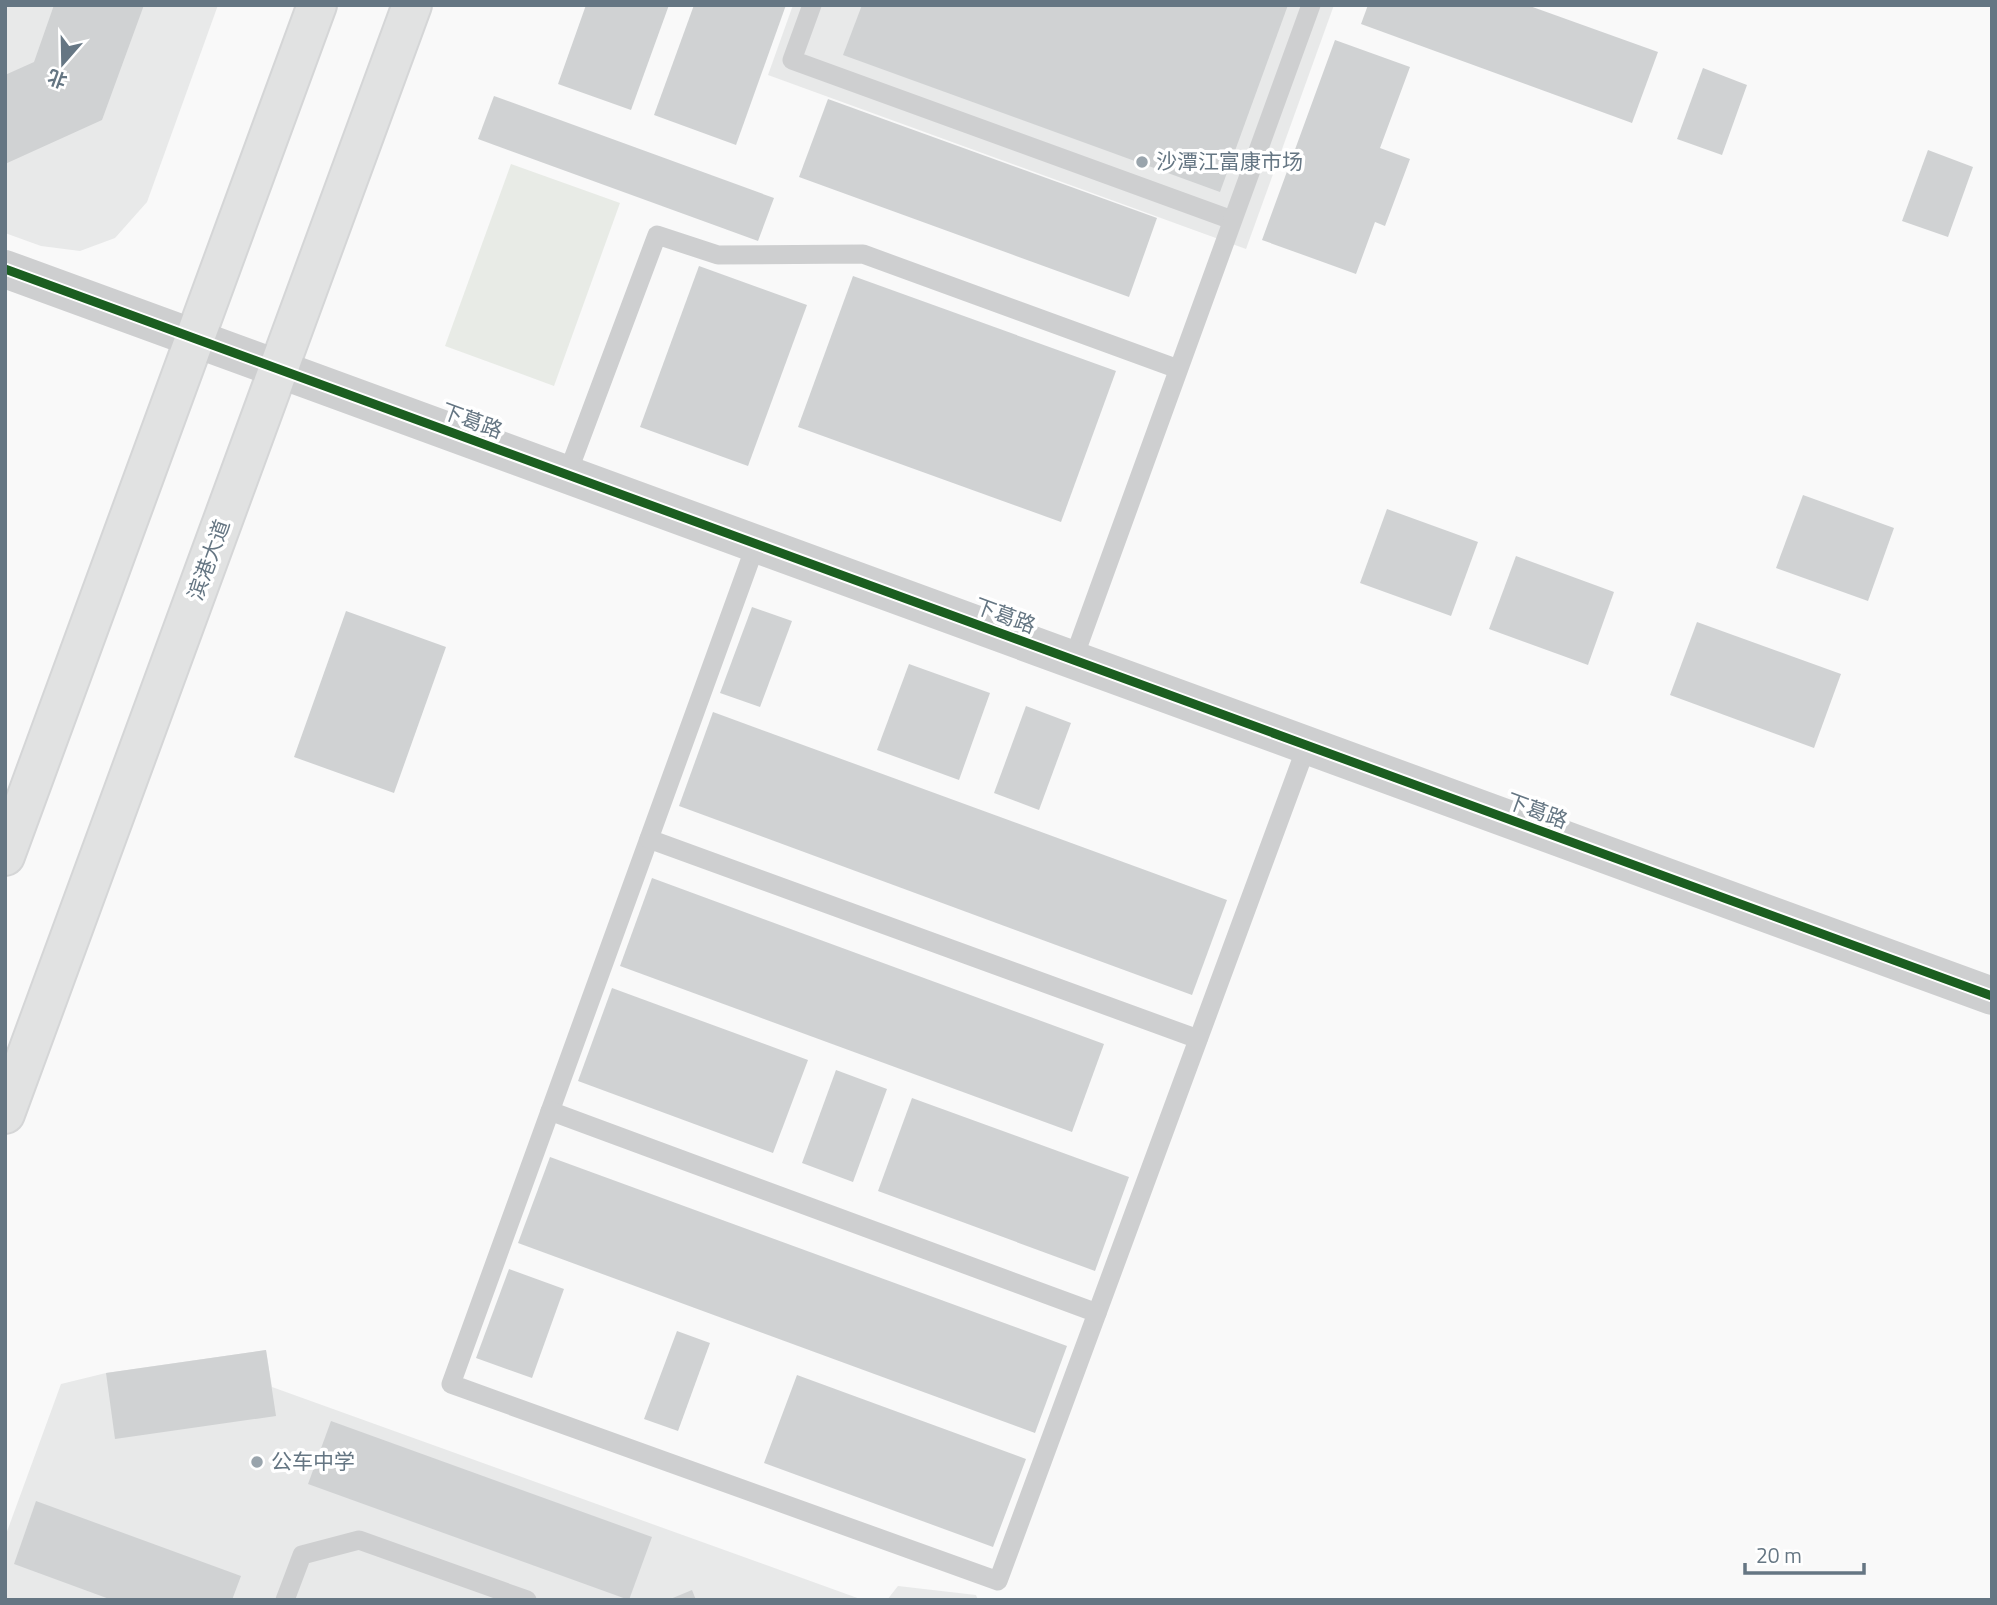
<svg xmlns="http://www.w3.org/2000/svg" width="1997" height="1605" viewBox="0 0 1997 1605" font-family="'Titillium Web','Noto Sans SC',sans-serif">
<rect width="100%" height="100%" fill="#f9f9f9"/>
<!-- built -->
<g fill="#e8e9e9">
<polygon points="5,5 218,5 147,202 115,238 80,251 41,246 5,233"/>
<polygon points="793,5 1334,5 1246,249 768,75"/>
<polygon points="266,1350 272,1387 863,1600 5,1600 5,1537 61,1384 106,1373"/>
<polygon points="898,1586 976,1595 978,1600 887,1600"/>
</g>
<!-- green -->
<polygon fill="#e8ebe6" points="511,164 620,203 554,386 445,346"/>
<!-- building -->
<g fill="#d0d2d3">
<polygon points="54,5 144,5 102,120 5,164 5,75 34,62"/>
<polygon points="586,5 669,5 631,110 558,84"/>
<polygon points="694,5 786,5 736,145 654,115"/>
<polygon points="862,5 1288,5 1220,192 843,55"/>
<polygon points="1368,5 1527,5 1658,52 1632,123 1361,24"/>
<polygon points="1335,40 1410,67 1380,148 1410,159 1385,226 1375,222 1356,274 1262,240"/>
<polygon points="1703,68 1747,85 1722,155 1677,139"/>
<polygon points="494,96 774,198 758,241 478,139"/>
<polygon points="828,99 1157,218 1129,297 799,177"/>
<polygon points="1928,150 1973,167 1948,237 1902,221"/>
<polygon points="699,266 807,305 748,466 640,427"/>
<polygon points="853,276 1116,371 1061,522 798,427"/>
<polygon points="1803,495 1894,528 1868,601 1776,568"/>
<polygon points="1387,509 1478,542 1451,616 1360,583"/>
<polygon points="1516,556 1614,592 1588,665 1489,629"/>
<polygon points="752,607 792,621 760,707 720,693"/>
<polygon points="346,611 446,647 394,793 294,757"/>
<polygon points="1697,622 1841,674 1814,748 1670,695"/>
<polygon points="909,664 990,693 959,780 877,750"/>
<polygon points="1026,706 1071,723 1039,810 994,793"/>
<polygon points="713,712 1227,900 1192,995 679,806"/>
<polygon points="652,878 1104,1044 1072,1132 620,966"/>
<polygon points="612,988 808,1060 773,1153 578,1081"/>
<polygon points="836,1070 887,1089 853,1182 802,1163"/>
<polygon points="912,1098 1129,1177 1095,1271 878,1191"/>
<polygon points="550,1157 1067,1346 1035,1433 518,1243"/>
<polygon points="509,1269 564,1289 532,1378 476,1358"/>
<polygon points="677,1331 710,1343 678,1431 644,1419"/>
<polygon points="266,1350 276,1416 115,1439 106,1373"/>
<polygon points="797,1375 1026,1459 993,1547 764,1463"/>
<polygon points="331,1421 652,1537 629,1600 308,1484"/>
<polygon points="36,1501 241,1576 232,1600 112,1600 14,1564"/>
<polygon points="692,1590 696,1600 668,1600"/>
</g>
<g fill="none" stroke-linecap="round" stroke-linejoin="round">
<!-- secondary casing -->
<g stroke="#d5d6d7" stroke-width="42">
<g id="secondary">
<polyline points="5,856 317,5"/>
<polyline points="5,1114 412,5"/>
</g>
</g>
<!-- service -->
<g stroke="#cecfd0" stroke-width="19">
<polyline points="812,5 792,60 1232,220"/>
<polyline points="567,475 657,235 718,255 863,254 1178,369"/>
<polyline points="756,544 451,1384 998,1581 1307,745"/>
<polyline points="1073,660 1311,5"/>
<polyline points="649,839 1198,1039"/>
<polyline points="550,1111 1097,1313"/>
<polyline points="285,1600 302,1555 359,1540 527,1600"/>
</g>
<!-- minor -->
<polyline stroke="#cecfd0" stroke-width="38" points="5,269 1992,996"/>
<!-- secondary -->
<use href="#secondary" stroke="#e1e2e2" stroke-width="38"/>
<!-- cycleway casing -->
<g stroke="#fff" stroke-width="13">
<polyline id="cycleway" points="5,269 1992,996"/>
</g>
<!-- cycleway -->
<use href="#cycleway" stroke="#1b5e20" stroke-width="9"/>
</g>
<!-- markers -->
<g fill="#99a4ac" stroke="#fff" stroke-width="2.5">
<circle cx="1142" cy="162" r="7"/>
<circle cx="257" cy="1462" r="7"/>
</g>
<g text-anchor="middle" stroke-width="7" stroke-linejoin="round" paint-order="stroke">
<!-- poi labels -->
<g font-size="21" fill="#657683" stroke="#fff" text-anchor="start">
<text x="1156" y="169">沙潭江富康市场</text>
<text x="271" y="1469">公车中学</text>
</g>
<!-- street labels -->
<g font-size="21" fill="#657683" stroke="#fff">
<text transform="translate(472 421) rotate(20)" y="7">下葛路</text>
<text transform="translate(209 560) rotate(-70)" y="7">滨港大道</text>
<text transform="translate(1005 616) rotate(20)" y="7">下葛路</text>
<text transform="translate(1537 811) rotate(20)" y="7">下葛路</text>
</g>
</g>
<!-- border -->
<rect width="1997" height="1605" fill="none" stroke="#657683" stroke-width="14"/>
<!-- north arrow -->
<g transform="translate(63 63) rotate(200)" stroke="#ffffff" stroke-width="5" paint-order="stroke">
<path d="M0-5L12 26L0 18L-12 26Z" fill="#657683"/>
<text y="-10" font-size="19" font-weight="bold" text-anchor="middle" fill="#657683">北</text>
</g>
<!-- scale -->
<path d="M1745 1563v10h119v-10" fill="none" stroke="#657683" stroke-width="3.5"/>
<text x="1756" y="1563" font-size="21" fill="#657683" stroke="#ffffff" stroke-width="5" paint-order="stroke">20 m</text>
</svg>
